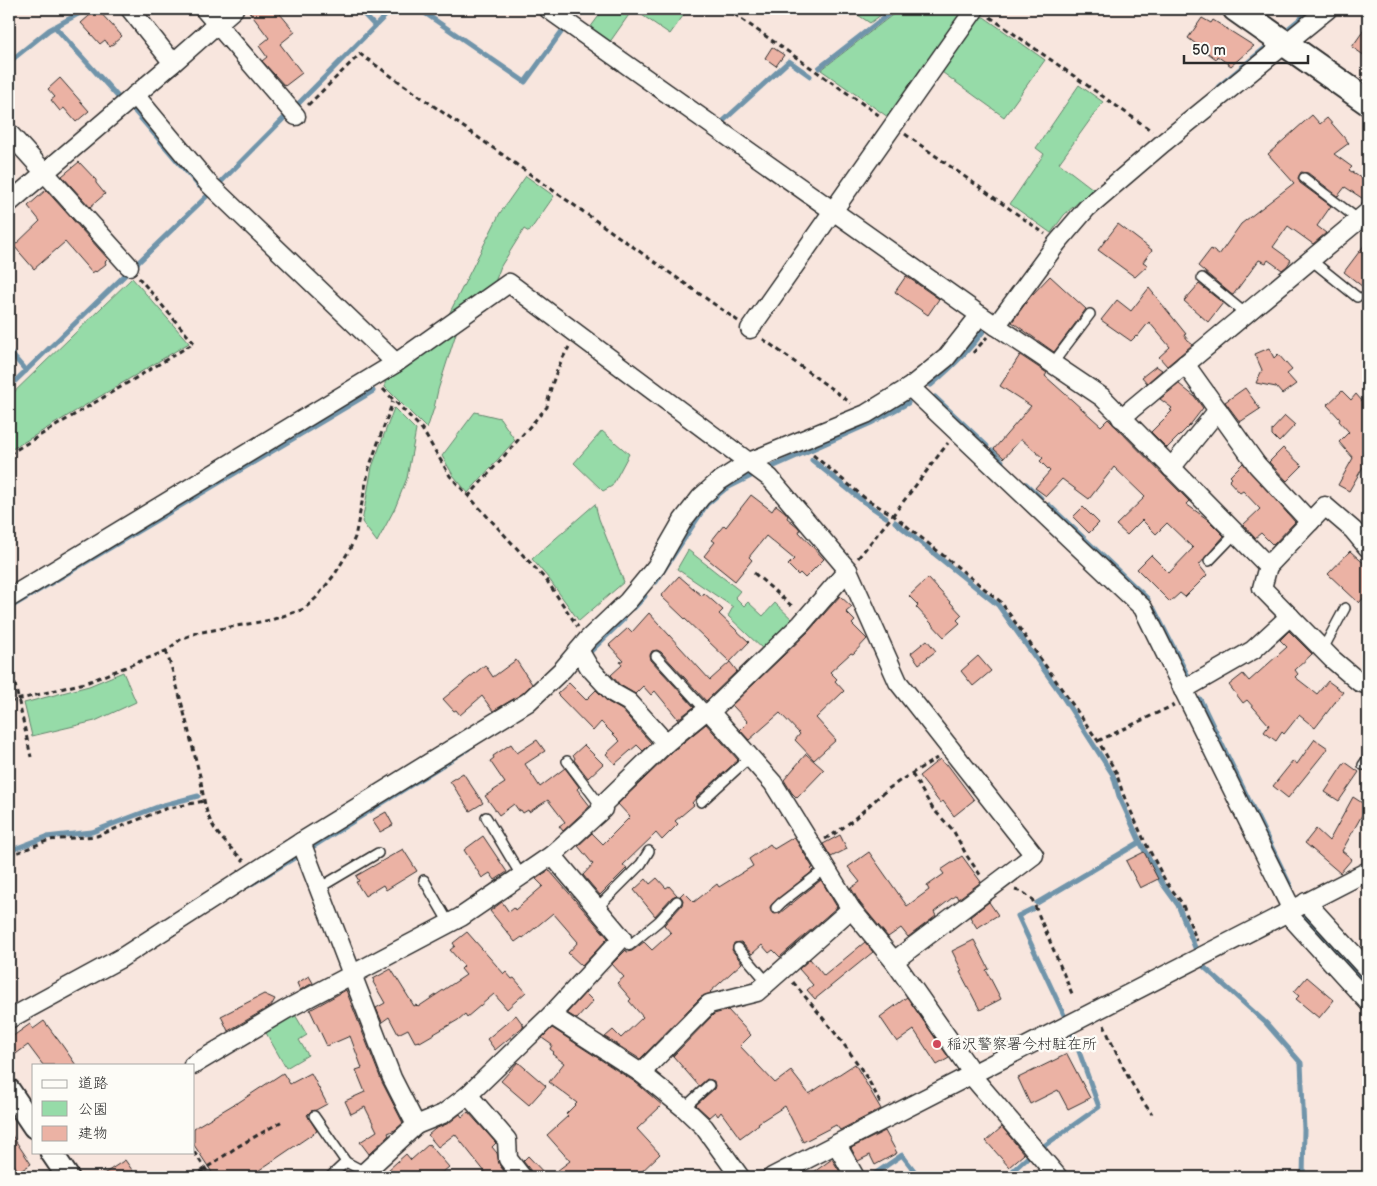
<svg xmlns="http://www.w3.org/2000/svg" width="1377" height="1186" viewBox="0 0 1377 1186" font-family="'Balsamiq Sans','Klee One',sans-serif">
<rect width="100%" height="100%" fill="#f8e6de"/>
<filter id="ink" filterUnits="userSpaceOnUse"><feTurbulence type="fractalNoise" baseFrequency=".02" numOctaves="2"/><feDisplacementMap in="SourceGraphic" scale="10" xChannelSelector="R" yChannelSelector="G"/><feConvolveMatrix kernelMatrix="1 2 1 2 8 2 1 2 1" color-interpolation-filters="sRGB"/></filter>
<g filter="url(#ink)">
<!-- green -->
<g fill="#96dba8" stroke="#60836a">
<polygon points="604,9 688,9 670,34 633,9 607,46 587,32"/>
<polygon points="849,9 889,9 870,23"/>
<polygon points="900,9 966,9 893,116 888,117 821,70"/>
<polygon points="984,17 1045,60 1004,117 939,70 976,18"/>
<polygon points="1079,85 1103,102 1059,163 1093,189 1064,215 1051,233 1010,204 1044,154 1036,148"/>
<polygon points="526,176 554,196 529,232 524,229 501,266 495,282 448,316 500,213"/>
<polygon points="132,278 189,343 9,451 9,397"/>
<polygon points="458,327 438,390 434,408 427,429 385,387 385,382"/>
<polygon points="394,408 416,430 407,478 395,508 377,542 362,522 372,467"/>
<polygon points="475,412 500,418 515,440 468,493 453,475 442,456"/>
<polygon points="602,431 629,454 612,486 603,491 574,463"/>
<polygon points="595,504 599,519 624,582 579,621 549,579 532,559"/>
<polygon points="688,550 740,591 735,597 744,606 748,602 763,616 775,603 794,621 765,651 728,616 733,607 677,569"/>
<polygon points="123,672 136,702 95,721 32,736 24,703 89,686"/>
<polygon points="294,1013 307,1035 299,1040 308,1055 286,1068 265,1031"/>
</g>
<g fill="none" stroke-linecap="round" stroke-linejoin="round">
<!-- stream -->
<g stroke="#6f94aa" stroke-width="5">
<polyline points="359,9 375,26"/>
<polyline points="419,9 525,82 565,27 567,29"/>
<polyline points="55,27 119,98"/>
<polyline points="1289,28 1312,9"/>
<polyline points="9,62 49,30 87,9"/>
<polyline points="819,68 895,9"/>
<polyline points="1218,87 1264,49"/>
<polyline points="132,108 199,186"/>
<polyline points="720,124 789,61 810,76"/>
<polyline points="9,351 26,371"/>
<path d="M931,385C952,367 971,349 987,326"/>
<polyline points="9,387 208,195 392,9"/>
<polyline points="935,397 987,446"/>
<polyline points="992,451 1002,461"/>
<polyline points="812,460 864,502 886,517"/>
<polyline points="770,468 871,423 908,403"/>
<polyline points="1026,484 1041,498"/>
<polyline points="1049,505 1148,599"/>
<polyline points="895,522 998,605 1059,691 1113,775 1119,796 1140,842 1162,883 1178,905 1196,950"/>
<polyline points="656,582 707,504 725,489 751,476"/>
<polyline points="9,608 373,391"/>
<polyline points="634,608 645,596"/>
<polyline points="1154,609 1188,676"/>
<polyline points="589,653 624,619"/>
<polyline points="1200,699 1291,887"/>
<polyline points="311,848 468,749"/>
<polyline points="9,851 46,837 92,832 160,806 198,796"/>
<polyline points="248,886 299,855"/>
<polyline points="1037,903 1140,842"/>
<polyline points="1032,909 1018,916 1065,1017"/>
<polyline points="1306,916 1368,984"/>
<polyline points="1204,967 1266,1023 1301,1063 1304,1130 1303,1177"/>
<polyline points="1041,1148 1099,1107 1072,1032"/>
<polyline points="870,1177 902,1155 919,1177"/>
<polyline points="1006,1177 1030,1155"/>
</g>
</g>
<!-- building -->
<g fill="#ebb2a4" stroke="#2b2b2b">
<polygon points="97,9 122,36 110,47 105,40 100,44 81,23"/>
<polygon points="247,9 276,9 295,32 280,44 302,73 285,86 262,61 267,57 259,46 269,38"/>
<polygon points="1202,18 1211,23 1213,20 1254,46 1231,66 1217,56 1216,59 1188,38"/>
<polygon points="1368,24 1368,58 1352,47"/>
<polygon points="772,47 784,55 776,66 765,58"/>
<polygon points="60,78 89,111 76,122 64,108 60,111 51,100 55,97 48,89"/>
<polygon points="1312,115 1320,124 1327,118 1349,143 1334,154 1352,167 1349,170 1368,183 1368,202 1345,187 1338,196 1308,173 1301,172 1298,178 1300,183 1331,206 1317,226 1326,233 1313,244 1288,226 1273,247 1291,260 1287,266 1282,270 1268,260 1266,263 1259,260 1233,295 1231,294 1198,266 1211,249 1219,255 1241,224 1294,183 1268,154"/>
<polygon points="79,162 96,180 96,183 105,194 90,207 62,176"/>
<polygon points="46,190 108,259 105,262 106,264 96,272 95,271 92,273 65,242 34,269 14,246 40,221 28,206"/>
<polygon points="1118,224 1152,250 1143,262 1148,265 1135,277 1098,250"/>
<polygon points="1368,240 1368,291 1344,272"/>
<polygon points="906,276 939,299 928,315 895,292"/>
<polygon points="1050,276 1086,309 1054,352 1012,322 1030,297"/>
<polygon points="1199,284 1223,303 1208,322 1184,301"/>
<polygon points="1149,288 1186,334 1184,335 1192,345 1167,366 1159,357 1170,347 1149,322 1137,337 1136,336 1131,341 1101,320 1117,300 1131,311"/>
<polygon points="1269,348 1274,358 1278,354 1292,370 1287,374 1296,384 1282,394 1276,387 1256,383 1262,370 1255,354"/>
<polygon points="1020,355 1047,373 1045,376 1101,426 1108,419 1189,501 1186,504 1207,519 1224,536 1199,565 1207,575 1185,597 1180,593 1170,602 1137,569 1151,555 1169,573 1193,548 1167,523 1156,534 1142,520 1127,535 1116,525 1145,497 1114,467 1089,499 1062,479 1046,496 1035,488 1050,471 1040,461 1043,458 1022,440 1020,440 1004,458 994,449 1031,406 1000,386"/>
<polygon points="1156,366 1162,370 1147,383 1142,377"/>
<polygon points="1179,384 1195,397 1203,408 1190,425 1167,448 1151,432 1172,411 1170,410 1172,408 1160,399"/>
<polygon points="1245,388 1260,409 1240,422 1225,402"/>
<polygon points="1342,391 1351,400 1356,394 1368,408 1368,471 1363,467 1349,491 1338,485 1353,458 1339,442 1349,432 1339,421 1340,419 1327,405"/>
<polygon points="1285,416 1295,425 1279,442 1272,435 1272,430"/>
<polygon points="1283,448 1302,466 1287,481 1269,462"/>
<polygon points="1243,463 1295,522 1273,545 1261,533 1255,538 1243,525 1260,509 1243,491 1240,493 1229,481 1232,478 1230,476"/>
<polygon points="751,495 772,511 776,505 785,512 788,516 787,518 798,527 800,530 799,532 824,559 805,578 800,573 798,575 788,565 794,559 766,536 749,557 752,560 735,581 704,556 715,542 712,540 724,525 726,527"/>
<polygon points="1083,507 1099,523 1089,533 1073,517"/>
<polygon points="1350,551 1368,567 1368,593 1359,603 1328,574"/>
<polygon points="679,576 702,596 704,593 723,610 719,614 749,642 730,662 661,596"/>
<polygon points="928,578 962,615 957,620 960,623 944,637 916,607 918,605 909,596"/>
<polygon points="840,596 852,607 846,612 855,621 852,624 867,639 853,654 851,653 830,672 837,679 835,681 844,691 816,718 836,740 814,760 795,740 800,734 780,713 749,740 740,730 748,722 732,705 808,632"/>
<polygon points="649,613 710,680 730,662 737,671 706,701 661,652 657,650 652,651 650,655 651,660 694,707 678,719 655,691 651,695 643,686 635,694 620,685 611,675 622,665 620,662 623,660 609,645 628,628 632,632"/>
<polygon points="1289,631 1312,654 1295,670 1298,674 1295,677 1317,694 1328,681 1343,692 1315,728 1299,715 1284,734 1282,732 1276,741 1264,732 1269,725 1247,700 1243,703 1229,685 1243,674 1249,681 1287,647 1280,640"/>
<polygon points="927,640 936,651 919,664 911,653"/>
<polygon points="978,656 991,671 973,686 961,671"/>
<polygon points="516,660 532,684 522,694 493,711 482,696 460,715 456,710 454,711 443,699 485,665 493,677"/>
<polygon points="569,683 586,700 596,690 608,702 622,710 651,743 643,751 637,745 615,764 606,754 620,741 601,722 593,731 557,694"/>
<polygon points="706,724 738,760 697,797 692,803 694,805 675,821 678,824 662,840 656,833 623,865 627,868 600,895 583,875 593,864 578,846 592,833 603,844 630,817 618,804 673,751"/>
<polygon points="1315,739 1328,748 1288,798 1273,786 1293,761 1297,764"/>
<polygon points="537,740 545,751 525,764 540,787 565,768 579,787 577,789 590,806 563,831 559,826 565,822 548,800 529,812 528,810 523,813 521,810 519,811 514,804 499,815 485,796 505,783 490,761 494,758 493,756 511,744 517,753"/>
<polygon points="584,745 603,764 588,778 574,760 575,758 573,755"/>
<polygon points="806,754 824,770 797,798 792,793 784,780"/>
<polygon points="940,759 945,765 947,764 974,800 954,816 943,801 940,803 919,776"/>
<polygon points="1345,762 1359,772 1339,801 1325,792"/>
<polygon points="463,773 483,803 470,811 450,781"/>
<polygon points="1353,797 1367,806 1342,851 1352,859 1340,873 1305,843 1316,829 1329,841"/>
<polygon points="386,812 393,825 380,832 372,820"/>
<polygon points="840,835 847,849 831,857 823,844"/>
<polygon points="483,836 507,872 495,880 490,873 482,878 464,850"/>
<polygon points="794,837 813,868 811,869 813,871 772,904 770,907 771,912 775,914 780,913 821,880 837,907 780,957 773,950 769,953 762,945 752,954 741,942 734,943 732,950 742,963 710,992 711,993 701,997 640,1059 605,1037 613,1030 621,1038 643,1017 629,1001 631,999 617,983 624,977 612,964 626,950 627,952 632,951 644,942 652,950 671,933 664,925 682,905 683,900 680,896 684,892 694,902 717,884 719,887 753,866 749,859 770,844 774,849"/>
<polygon points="403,849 417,871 386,890 383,885 365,896 356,882 359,881 356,876"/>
<polygon points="869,852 907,906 929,890 927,886 944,874 941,870 962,856 981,882 958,899 956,895 934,912 936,916 908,937 901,928 888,937 860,903 851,888 860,882 848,867"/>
<polygon points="1144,852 1158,879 1140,888 1126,861"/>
<polygon points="549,870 608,938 582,966 568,953 578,942 553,913 523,938 522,937 515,942 490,911 502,902 509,912 514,908 515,910 543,886 536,879"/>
<polygon points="657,878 666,888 669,886 677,895 672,897 655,916 634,890 646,879 650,884"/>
<polygon points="989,902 998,915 977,928 970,917"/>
<polygon points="467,932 504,974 506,972 512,979 514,978 526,992 507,1009 494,994 467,1017 465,1014 458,1020 420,1042 419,1041 415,1042 408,1029 398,1034 389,1017 382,1022 376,1008 385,1003 373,982 374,981 373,979 391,969 414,1006 416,1005 418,1007 466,975 461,969 464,966 450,950 455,946 453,943"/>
<polygon points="974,940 989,969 986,970 1001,999 980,1010 960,972 962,971 952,951"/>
<polygon points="865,942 873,952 815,999 807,990 813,985 799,969 810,959 824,976"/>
<polygon points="309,976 313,983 300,990 297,983"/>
<polygon points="1307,977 1334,1000 1319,1018 1296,999 1299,996 1294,992"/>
<polygon points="346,990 382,1082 403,1123 395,1130 388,1133 389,1135 369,1154 360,1142 377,1131 365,1107 351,1114 345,1101 365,1092 356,1070 362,1068 350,1036 327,1046 310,1010"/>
<polygon points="585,993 593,1001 577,1019 567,1013"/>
<polygon points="264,994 275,999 271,1006 228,1031 221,1016"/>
<polygon points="907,997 949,1058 937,1065 914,1030 897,1042 880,1017"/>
<polygon points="728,1010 751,1035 740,1046 775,1083 791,1071 809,1094 855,1064 881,1109 840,1130 836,1125 803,1142 785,1106 758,1123 759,1124 740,1138 721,1112 718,1116 715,1112 709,1117 696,1105 714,1089 715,1086 714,1081 707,1079 699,1086 673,1056 714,1014"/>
<polygon points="516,1015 524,1026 495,1050 487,1039"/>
<polygon points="44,1021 62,1045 76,1065 43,1065 28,1045 9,1059 9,1039 30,1024 33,1029"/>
<polygon points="552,1028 635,1082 662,1105 637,1129 660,1154 636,1177 549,1177 570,1161 547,1135 568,1116 566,1114 577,1103 549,1082 564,1063 552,1054 554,1052 550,1049 552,1045 542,1038"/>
<polygon points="1067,1054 1090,1098 1068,1109 1058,1090 1030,1104 1018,1078"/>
<polygon points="518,1062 546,1086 529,1105 501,1081"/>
<polygon points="283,1073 290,1084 311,1073 327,1104 316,1110 311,1111 307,1115 317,1131 249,1177 215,1177 194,1145 194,1128 236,1103 236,1104"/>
<polygon points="468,1112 496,1143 492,1147 497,1153 500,1166 509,1177 489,1177 455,1134 438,1147 428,1135 435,1129 449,1123 460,1114 462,1117"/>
<polygon points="1002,1127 1024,1154 1009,1167 986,1141"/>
<polygon points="9,1131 31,1164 19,1172 9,1157"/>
<polygon points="885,1131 897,1153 875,1165 870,1155 858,1161 851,1148"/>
<polygon points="429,1144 449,1167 437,1177 395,1177 388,1170 406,1154 411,1160"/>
<polygon points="528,1156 548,1177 532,1177 531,1171 523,1161"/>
<polygon points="832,1159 843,1177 807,1177"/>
<polygon points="125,1160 137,1177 99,1177"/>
</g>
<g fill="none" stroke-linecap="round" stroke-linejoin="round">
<!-- service casing -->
<g stroke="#2b2b2b" stroke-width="12">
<g id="service">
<polyline points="1304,178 1359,220"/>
<polyline points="1311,260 1357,297"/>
<polyline points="1202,278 1246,314"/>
<polyline points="1053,363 1090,314"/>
<polyline points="1209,561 1236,533"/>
<polyline points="1323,649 1345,608"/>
<polyline points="656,656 707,712"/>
<polyline points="567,761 601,806"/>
<polyline points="1363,765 1368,758"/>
<polyline points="701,802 750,757"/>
<polyline points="486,817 522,877"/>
<polyline points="424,880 449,923"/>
<polyline points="319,888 378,853"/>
<polyline points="597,908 641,864 649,851"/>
<polyline points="776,908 781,903 825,869"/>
<polyline points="622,938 630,945 659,921 677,901"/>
<polyline points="738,948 768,983"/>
<polyline points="684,1108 709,1085"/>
<polyline points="314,1116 346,1162"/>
<polyline points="330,1177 346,1162 365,1172"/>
</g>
</g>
<!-- minor casing -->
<g stroke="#2b2b2b" stroke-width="21">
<g id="minor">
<polyline points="130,9 173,63"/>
<polyline points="204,9 296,116"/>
<polyline points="548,9 980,315 1102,397 1268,566 1262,588 1332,659 1359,682 1368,685"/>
<polyline points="135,95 208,183 396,363"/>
<polyline points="9,133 129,266"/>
<polyline points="9,203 173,63 234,9"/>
<polyline points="996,326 1057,243 1087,208 1163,143 1328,9"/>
<polyline points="750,329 975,9"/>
<polyline points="1185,364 1257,465 1310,522"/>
<polyline points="910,387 1143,608 1292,910"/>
<polyline points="1121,418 1368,212"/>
<polyline points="1171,468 1218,410"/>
<polyline points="1268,566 1325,506 1353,530 1368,548"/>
<polyline points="9,598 396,363 509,283 770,478 848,570 898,682 1034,855 894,961"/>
<polyline points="579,650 589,667 613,693 629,702 666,743 703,713 710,712 773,783 851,909 894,961 973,1074"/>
<polyline points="1183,690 1253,650 1290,616"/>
<polyline points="710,712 801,624 848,570"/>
<polyline points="301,842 392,1078 416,1125 365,1172 369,1177"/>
<polyline points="552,855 603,809 601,806 666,743"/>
<polyline points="1306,902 1368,970"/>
<polyline points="1286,912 1368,1002"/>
<polyline points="9,1019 121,958 301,842 528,702 563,669 588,639 628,601 656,567 683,520 701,497 718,482 749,462 866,414 910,387 946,358 980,315"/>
<polyline points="193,1065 285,1010 461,917 552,855 622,938 551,1015 641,1073 684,1108 704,1127 740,1177"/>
<polyline points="641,1073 709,1004 757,992 851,909"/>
<polyline points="971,1075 1058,1177"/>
<polyline points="468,1095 507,1140 508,1159 522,1177"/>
<polyline points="416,1125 443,1114 468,1095 551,1015"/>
<polyline points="837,1145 855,1177"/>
<polyline points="772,1177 1368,871"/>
</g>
</g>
<!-- tertiary casing -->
<g stroke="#2b2b2b" stroke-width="25">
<g id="tertiary">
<polyline points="9,1090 34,1127"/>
<polyline points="51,1152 68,1177"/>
</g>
</g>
<!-- secondary casing -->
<g stroke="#2b2b2b" stroke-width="29">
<polyline id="secondary" points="1236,9 1368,102"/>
</g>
<!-- path -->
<g stroke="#2b2b2b" stroke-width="3" stroke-dasharray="5 4" stroke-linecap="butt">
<polyline points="727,9 880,116"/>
<polyline points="990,17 1152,131"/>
<polyline points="308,105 360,54 738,321"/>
<polyline points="905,134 1045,234"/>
<polyline points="763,339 851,403"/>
<polyline points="973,353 987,337"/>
<polyline points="383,389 422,429 450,476 547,581 578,627"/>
<polyline points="9,454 194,343 139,278"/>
<polyline points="813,455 866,499 893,515 1001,602 1098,741 1116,772 1123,794 1144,840 1166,882 1182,903 1197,941"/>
<path d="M468,497L547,407C550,386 558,365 569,347"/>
<polyline points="858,558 893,515 948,443"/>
<polyline points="754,573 793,607"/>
<path d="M166,651C180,692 189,734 200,776C203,792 204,810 212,824C219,838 233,850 244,861"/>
<polyline points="9,657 31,757"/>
<polyline points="9,702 88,682 166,651 181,639 196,633 271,620 304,609 316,598 335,574 350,549 355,537 369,468 393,401"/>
<polyline points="1098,741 1174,705"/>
<polyline points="912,774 933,809 953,830 967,856 981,876"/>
<path d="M825,839C850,826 867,806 888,789C903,778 921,768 937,758"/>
<polyline points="9,856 49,840 97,836 165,809 204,801"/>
<polyline points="1015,890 1022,892 1032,899 1073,996"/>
<path d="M793,982C825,1021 859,1058 881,1104"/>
<path d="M1104,1025C1117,1056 1132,1088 1152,1114"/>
<polyline points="194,1152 211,1177"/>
<polyline points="193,1177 237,1147 284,1120"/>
</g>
<!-- service -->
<use href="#service" stroke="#fdfcf7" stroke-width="9"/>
<!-- minor -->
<use href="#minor" stroke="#fdfcf7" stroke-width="18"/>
<!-- tertiary -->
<use href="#tertiary" stroke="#fdfcf7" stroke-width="21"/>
<!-- secondary -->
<use href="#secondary" stroke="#fdfcf7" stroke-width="25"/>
</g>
</g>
<!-- markers -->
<circle fill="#d1495b" stroke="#fdfcf7" stroke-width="2" cx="937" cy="1044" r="5"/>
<g text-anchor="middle" stroke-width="5" stroke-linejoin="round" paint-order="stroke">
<!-- poi labels -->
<g font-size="15" fill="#2b2b2b" stroke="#fdfcf7" text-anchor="start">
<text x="947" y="1049">稲沢警察署今村駐在所</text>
</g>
</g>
<!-- margin -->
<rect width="1377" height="1186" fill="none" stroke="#fdfcf7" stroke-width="30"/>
<rect x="15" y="15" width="1347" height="1156" fill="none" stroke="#2b2b2b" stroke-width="2" filter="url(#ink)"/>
<!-- legend -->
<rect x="32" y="1064" width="162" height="90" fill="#fdfcf7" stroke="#a9a8a5"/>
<rect x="42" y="1080" width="25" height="8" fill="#fdfcf7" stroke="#a9a8a5"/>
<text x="78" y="1088" font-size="15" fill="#2b2b2b">道路</text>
<rect x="42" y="1101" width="25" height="15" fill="#96dba8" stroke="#a9a8a5"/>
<text x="78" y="1114" font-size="15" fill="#2b2b2b">公園</text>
<rect x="42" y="1126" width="25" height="15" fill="#ebb2a4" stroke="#a9a8a5"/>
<text x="78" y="1138" font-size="15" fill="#2b2b2b">建物</text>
<!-- scale -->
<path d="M1184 55v8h124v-8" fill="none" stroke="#2b2b2b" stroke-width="2.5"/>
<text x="1192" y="55" font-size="15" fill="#2b2b2b" stroke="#fdfcf7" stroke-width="4" paint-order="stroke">50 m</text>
</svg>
